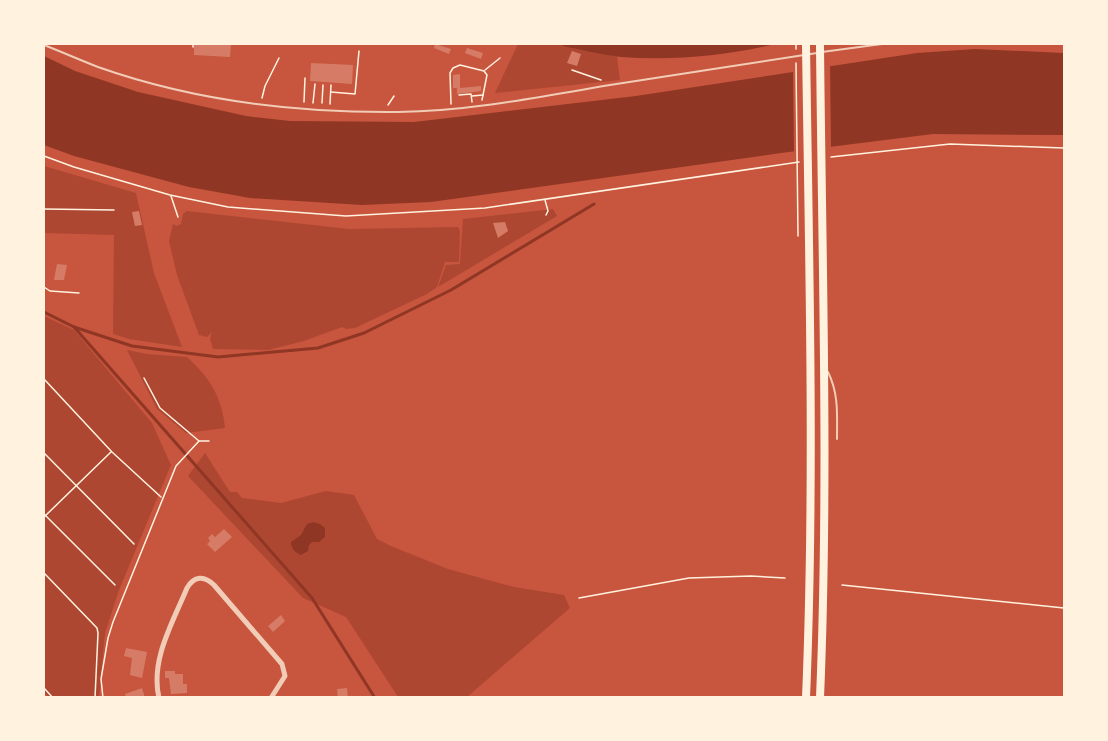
<svg xmlns="http://www.w3.org/2000/svg" width="1108" height="741" viewBox="0 0 1108 741" font-family="Signika,sans-serif">
<rect width="100%" height="100%" fill="#c8553d"/>
<!-- green -->
<g fill="#ae4732">
<polygon points="518,44 559,44 566,47 617,56 620,80 495,93"/>
<polygon points="44,166 136,193 154,273 182,347 129,339 113,334 114,235 44,233"/>
<polygon points="553,209 557,216 438,287 446,265 460,264 463,219"/>
<polygon points="187,211 349,229 458,227 460,231 459,262 445,262 437,287 427,294 355,328 346,329 342,327 304,341 268,350 213,349 210,339 212,332 207,337 199,335 177,275 169,241 173,224 177,226 181,224 183,214"/>
<polygon points="44,316 74,330 152,423 171,465 119,590 105,633 99,697 49,697 44,692"/>
<path d="M127,350L147,354L187,357C210,378 222,397 225,428L186,433L157,409Z"/>
<polygon points="205,453 230,492 237,492 242,498 281,503 326,491 354,495 377,539 391,546 448,569 514,587 564,595 570,608 467,697 398,697 346,617 303,598 188,476"/>
</g>
<!-- water -->
<g fill="#8f3625">
<path d="M559,44H775C726,56 672,61 621,57C603,55 584,50 566,47Z"/>
<polygon points="975,49 1064,53 1064,135 933,134 781,153 431,202 362,205 250,198 189,187 74,156 44,145 44,56 75,71 138,92 246,116 290,121 414,122 636,96 917,53"/>
<path d="M313,522L320,524L325,528V537L319,542H312L309,545L308,551L301,555C295,552 291,549 291,542L301,535L307,524Z"/>
</g>
<!-- pier -->
<polygon fill="#c8553d" points="830,63 831,150 794,155 793,69"/>
<g fill="none" stroke-linecap="round" stroke-linejoin="round">
<!-- stream -->
<g stroke="#8f3625" stroke-width="3">
<polyline points="44,312 74,327 312,598 375,698"/>
<polyline points="74,327 132,346 218,357 318,348 364,333 451,290 594,204"/>
</g>
</g>
<!-- building -->
<g fill="#d67c66">
<polygon points="194,44 231,44 230,57 194,55"/>
<polygon points="435,44 451,49 449,54 434,48"/>
<polygon points="467,48 483,53 481,59 465,53"/>
<polygon points="572,51 581,54 577,66 567,63"/>
<polygon points="311,63 353,65 352,84 310,81"/>
<polygon points="460,74 460,88 481,86 481,91 457,94 457,88 453,88 453,75"/>
<polygon points="139,211 142,225 135,226 132,212"/>
<polygon points="505,222 508,231 498,238 493,223"/>
<polygon points="57,264 67,265 64,280 54,280"/>
<polygon points="224,529 232,537 215,552 207,544 210,541 208,538 212,534 215,537"/>
<polygon points="281,615 285,621 273,632 268,626"/>
<polygon points="126,648 147,652 142,678 130,675 132,658 124,656"/>
<polygon points="165,671 175,671 175,674 183,674 183,684 187,684 187,693 171,694 169,678 165,678"/>
<polygon points="142,688 145,698 126,698 125,694"/>
<polygon points="347,688 348,698 338,698 337,689"/>
</g>
<g fill="none" stroke-linecap="round" stroke-linejoin="round">
<!-- path -->
<g stroke="#fff3e0" stroke-width="1.5">
<polyline points="796,44 796,49"/>
<polyline points="193,47 193,44"/>
<polyline points="796,63 798,236"/>
<polyline points="485,70 500,58"/>
<polyline points="572,70 601,80"/>
<polyline points="331,92 355,94 359,51"/>
<polyline points="459,95 471,94 472,102"/>
<polyline points="472,96 483,95"/>
<polyline points="262,98 265,86 279,58"/>
<polyline points="304,102 305,78"/>
<polyline points="313,103 315,84"/>
<polyline points="322,103 323,85"/>
<polyline points="330,104 331,85"/>
<polyline points="451,104 450,73 453,68 460,65 484,71 487,75 482,100"/>
<polyline points="388,105 394,96"/>
<polyline points="44,156 74,167 170,195 228,207 346,216 485,208 799,162"/>
<polyline points="831,157 950,144 1064,148"/>
<polyline points="171,196 178,217"/>
<polyline points="545,200 548,211 546,215"/>
<polyline points="44,209 114,210"/>
<polyline points="44,287 50,291 79,293"/>
<polyline points="144,378 160,408 199,441"/>
<polyline points="44,379 112,452 161,497"/>
<polyline points="44,453 134,544"/>
<polyline points="44,514 115,585"/>
<polyline points="44,517 111,452"/>
<polyline points="44,573 97,628 98,633 95,698"/>
<polyline points="842,585 1064,608"/>
<polyline points="579,598 689,578 751,576 785,578"/>
<polyline points="44,688 53,698"/>
<polyline points="103,698 101,679 108,638 113,622 176,466 199,441 209,441"/>
</g>
<!-- service -->
<g stroke="#f1ccb7" stroke-width="2">
<path d="M44,45C62,52 80,60 98,67C194,101 297,113 398,112C469,111 540,97 610,85C679,74 748,64 817,53"/>
<polyline points="822,52 882,44"/>
<path d="M828,372C839,394 837,415 837,439"/>
</g>
<!-- minor -->
<path stroke="#f1ccb7" stroke-width="5" d="M159,698C150,660 173,622 187,588C194,576 204,575 214,585L282,664L285,676L271,698"/>
<!-- primary -->
<g stroke="#fff3e0" stroke-width="8">
<path d="M806,44C809,261 815,480 806,698"/>
<path d="M820,44C822,261 829,480 820,698"/>
</g>
</g>
<!-- border -->
<rect width="1108" height="741" fill="none" stroke="#fff3e0" stroke-width="90"/>
</svg>
